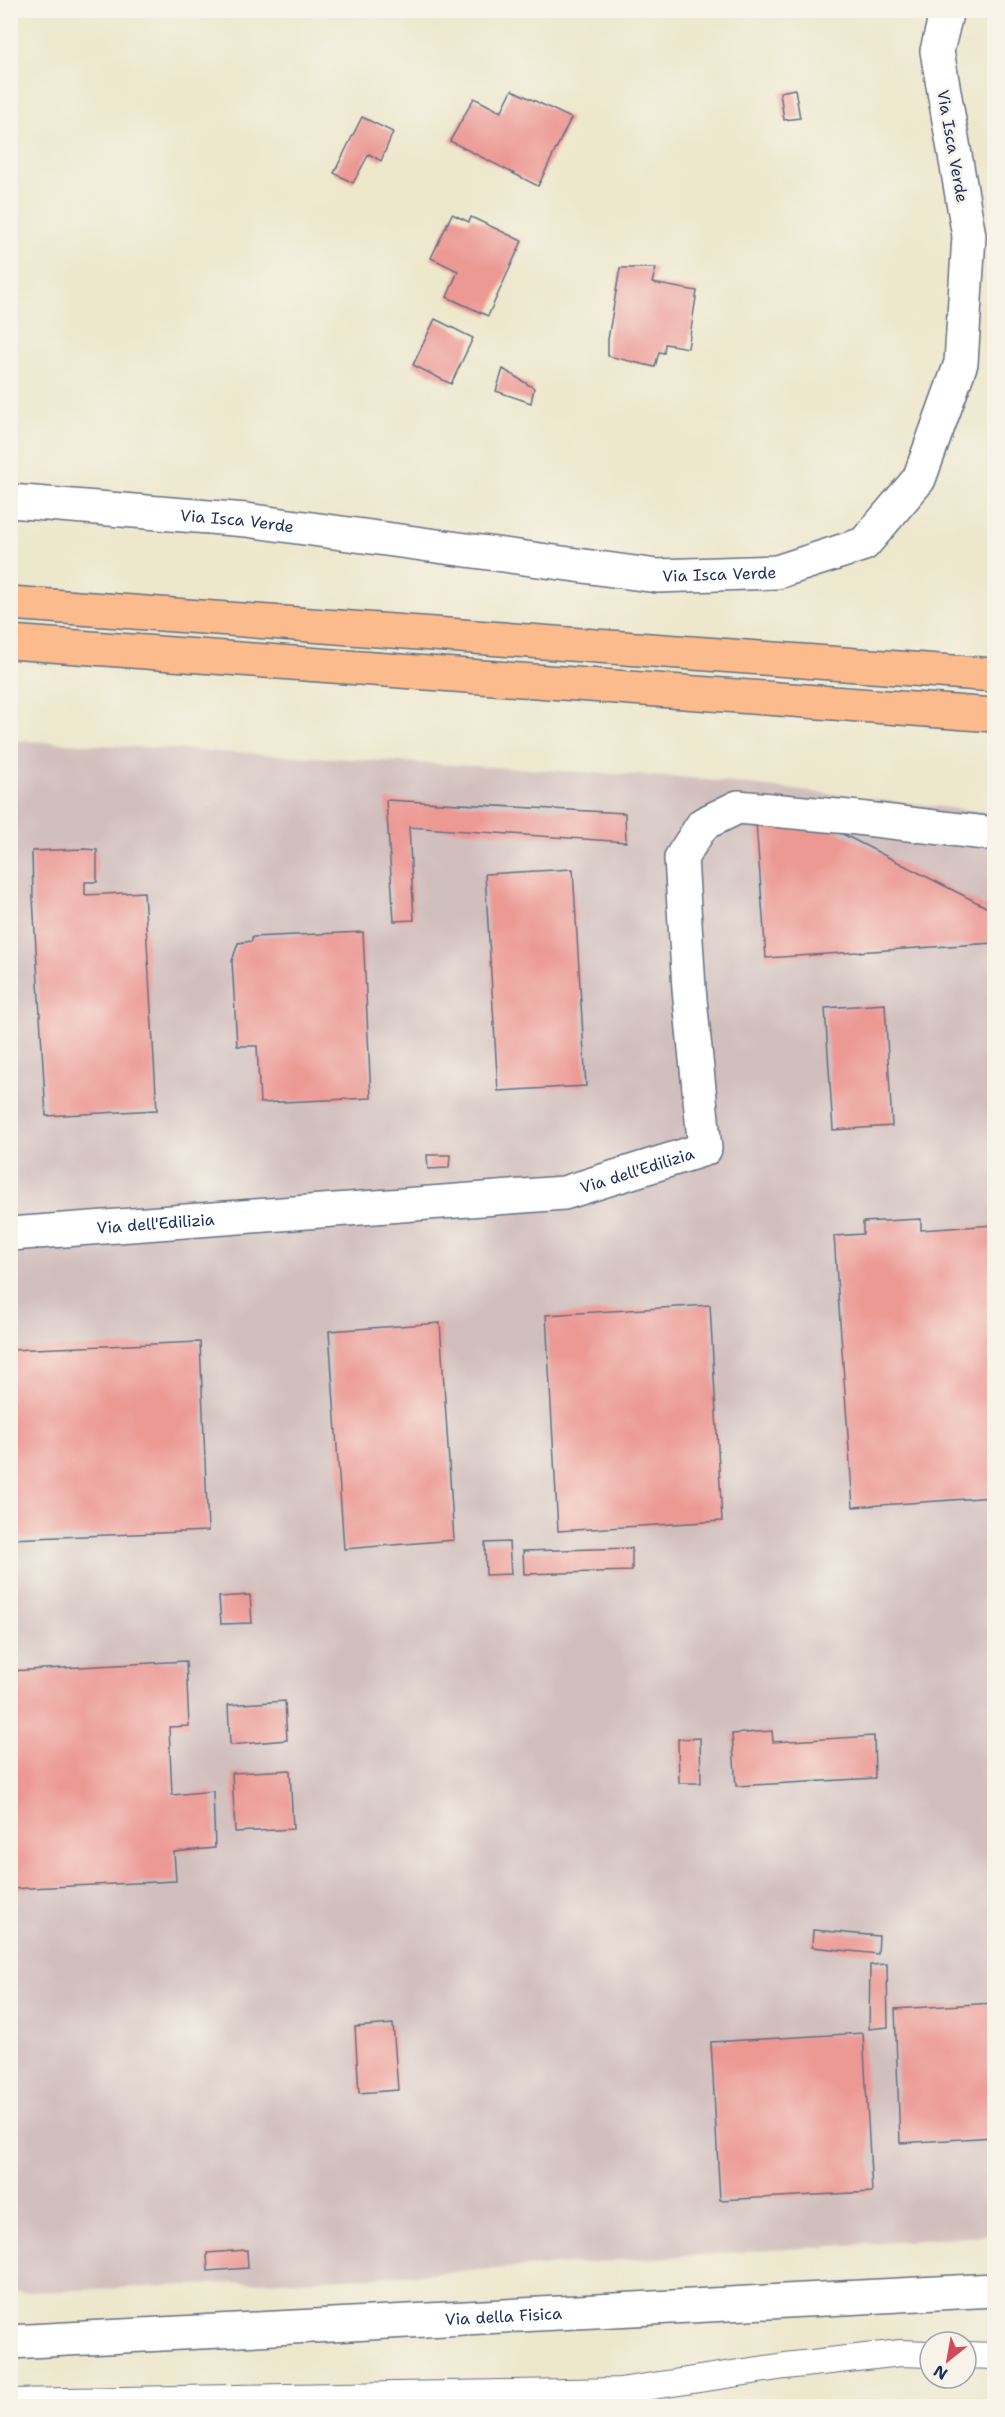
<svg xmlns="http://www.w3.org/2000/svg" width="1005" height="2417" viewBox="0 0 1005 2417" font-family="'Shantell Sans',sans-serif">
<rect width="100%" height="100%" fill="#f7f3e8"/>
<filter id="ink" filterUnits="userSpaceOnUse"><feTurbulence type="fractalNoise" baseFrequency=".0167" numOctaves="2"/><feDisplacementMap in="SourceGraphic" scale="12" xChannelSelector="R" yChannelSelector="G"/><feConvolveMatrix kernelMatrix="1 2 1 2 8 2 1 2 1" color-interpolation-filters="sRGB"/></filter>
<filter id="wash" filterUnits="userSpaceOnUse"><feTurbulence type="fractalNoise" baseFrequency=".008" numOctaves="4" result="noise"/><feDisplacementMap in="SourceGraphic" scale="24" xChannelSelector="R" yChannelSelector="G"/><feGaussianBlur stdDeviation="1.35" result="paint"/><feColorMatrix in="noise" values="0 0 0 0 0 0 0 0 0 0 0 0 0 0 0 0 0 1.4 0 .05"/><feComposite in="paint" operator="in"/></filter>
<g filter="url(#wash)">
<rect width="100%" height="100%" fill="#ede7cc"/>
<!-- industrial -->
<polygon fill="#d1bfbe" points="10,740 690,778 994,813 994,2235 391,2276 11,2293"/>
<g id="blocks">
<!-- building -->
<g fill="#ec9994">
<polygon points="795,89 800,118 784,120 780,92"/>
<polygon points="512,90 571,118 538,186 450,141 474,98 501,112"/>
<polygon points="362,117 393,132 381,161 369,154 353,183 334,173"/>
<polygon points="452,214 469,222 471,217 522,241 488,316 447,297 458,271 431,258"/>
<polygon points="620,268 656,268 652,283 697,291 688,348 665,344 664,353 659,352 655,367 608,356 608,339"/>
<polygon points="435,319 473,338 451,384 413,365"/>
<polygon points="503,369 534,388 531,403 496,391"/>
<polygon points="386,800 625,813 626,842 409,827 414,920 394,921"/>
<polygon points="756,822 827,826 994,911 994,943 766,958"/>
<polygon points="84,849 97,850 97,882 85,882 85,895 144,892 157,1110 46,1116 33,898 32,851"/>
<polygon points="573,869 586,1086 498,1091 485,874"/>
<polygon points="363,932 371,1098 260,1103 257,1046 237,1046 232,961 238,943 252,941 252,937"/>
<polygon points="885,1004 892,1126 833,1130 825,1008"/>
<polygon points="990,1120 994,1120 994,1162 993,1162"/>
<polygon points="427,1155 450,1155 449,1168 428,1169"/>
<polygon points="921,1219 921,1230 994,1225 994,1497 853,1507 834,1236 863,1234 863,1222"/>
<polygon points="710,1305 722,1521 558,1531 546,1315"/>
<polygon points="440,1323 454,1540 344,1549 329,1331"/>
<polygon points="200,1342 208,1531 10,1539 10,1350"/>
<polygon points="509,1542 511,1574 486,1575 485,1543"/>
<polygon points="632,1548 632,1571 524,1574 523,1551"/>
<polygon points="250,1595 252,1623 221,1624 219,1597"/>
<polygon points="186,1661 189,1726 169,1727 172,1795 213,1791 215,1848 174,1852 176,1881 10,1889 10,1671"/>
<polygon points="285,1701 287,1740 230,1745 228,1705"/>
<polygon points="772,1731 773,1742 874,1736 875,1778 736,1786 732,1734"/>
<polygon points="700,1738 701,1783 679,1783 678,1739"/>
<polygon points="290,1770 293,1829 235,1832 232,1773"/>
<polygon points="813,1930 879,1936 878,1954 812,1947"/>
<polygon points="887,1964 888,2027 869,2029 870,1965"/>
<polygon points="994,2003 994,2137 900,2143 895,2009"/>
<polygon points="393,2024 398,2090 359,2093 355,2027"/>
<polygon points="863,2033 872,2192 720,2200 711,2042"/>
<polygon points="247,2250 248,2268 208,2271 207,2253"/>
</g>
</g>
</g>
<g filter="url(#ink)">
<use href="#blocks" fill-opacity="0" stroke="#646f84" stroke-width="1.5"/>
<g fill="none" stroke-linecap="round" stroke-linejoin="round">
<!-- pedestrian casing -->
<g stroke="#646f84" stroke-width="28">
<g id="pedestrian">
<polyline points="966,2355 994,2356"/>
<polyline points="10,2402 620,2391 785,2366 901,2353 930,2354"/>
</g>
</g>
<!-- minor casing -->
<g stroke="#646f84" stroke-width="36">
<g id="minor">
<path id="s1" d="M10,501L246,520L657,576L777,572L864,544L919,479L961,363L969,236L937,51L947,10"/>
</g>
</g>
<!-- tertiary casing -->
<g stroke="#646f84" stroke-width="36">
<g id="tertiary">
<path id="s2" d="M10,1234L564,1193L705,1149L689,989L681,858L703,824L738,807L849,817L994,834"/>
<path id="s3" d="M10,2342L994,2290"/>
</g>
</g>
<!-- motorway casing -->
<g stroke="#646f84" stroke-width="36">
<g id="motorway">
<polyline points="10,603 994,675"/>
<polyline points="10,642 994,715"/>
</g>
</g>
<!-- pedestrian -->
<use href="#pedestrian" stroke="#fff" stroke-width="26"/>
<!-- minor -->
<use href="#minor" stroke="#fff" stroke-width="33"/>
<!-- tertiary -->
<use href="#tertiary" stroke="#fff" stroke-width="33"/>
<!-- motorway -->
<use href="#motorway" stroke="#fbbb8d" stroke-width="33"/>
</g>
</g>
<g text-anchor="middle" stroke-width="5" stroke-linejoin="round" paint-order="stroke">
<!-- street labels -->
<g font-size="16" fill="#1b2f5e" stroke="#f7f3e8">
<text transform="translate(953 146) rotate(80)" y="6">Via Isca Verde</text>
<text dy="6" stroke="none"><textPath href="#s1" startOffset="228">Via Isca Verde</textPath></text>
<text dy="6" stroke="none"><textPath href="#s1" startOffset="714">Via Isca Verde</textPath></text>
<text dy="6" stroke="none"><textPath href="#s2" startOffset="632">Via dell'Edilizia</textPath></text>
<text dy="6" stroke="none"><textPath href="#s2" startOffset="146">Via dell'Edilizia</textPath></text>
<text dy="6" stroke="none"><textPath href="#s3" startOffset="494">Via della Fisica</textPath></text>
</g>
</g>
<!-- margin -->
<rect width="1005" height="2417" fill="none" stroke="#f7f3e8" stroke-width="36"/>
<!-- north arrow -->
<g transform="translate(948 2360) rotate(211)"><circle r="28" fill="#f7f3e8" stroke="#9fa5b1" stroke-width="1.5"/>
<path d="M0-4.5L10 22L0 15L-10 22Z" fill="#d1495b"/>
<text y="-9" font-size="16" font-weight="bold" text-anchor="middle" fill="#1b2f5e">N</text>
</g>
</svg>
